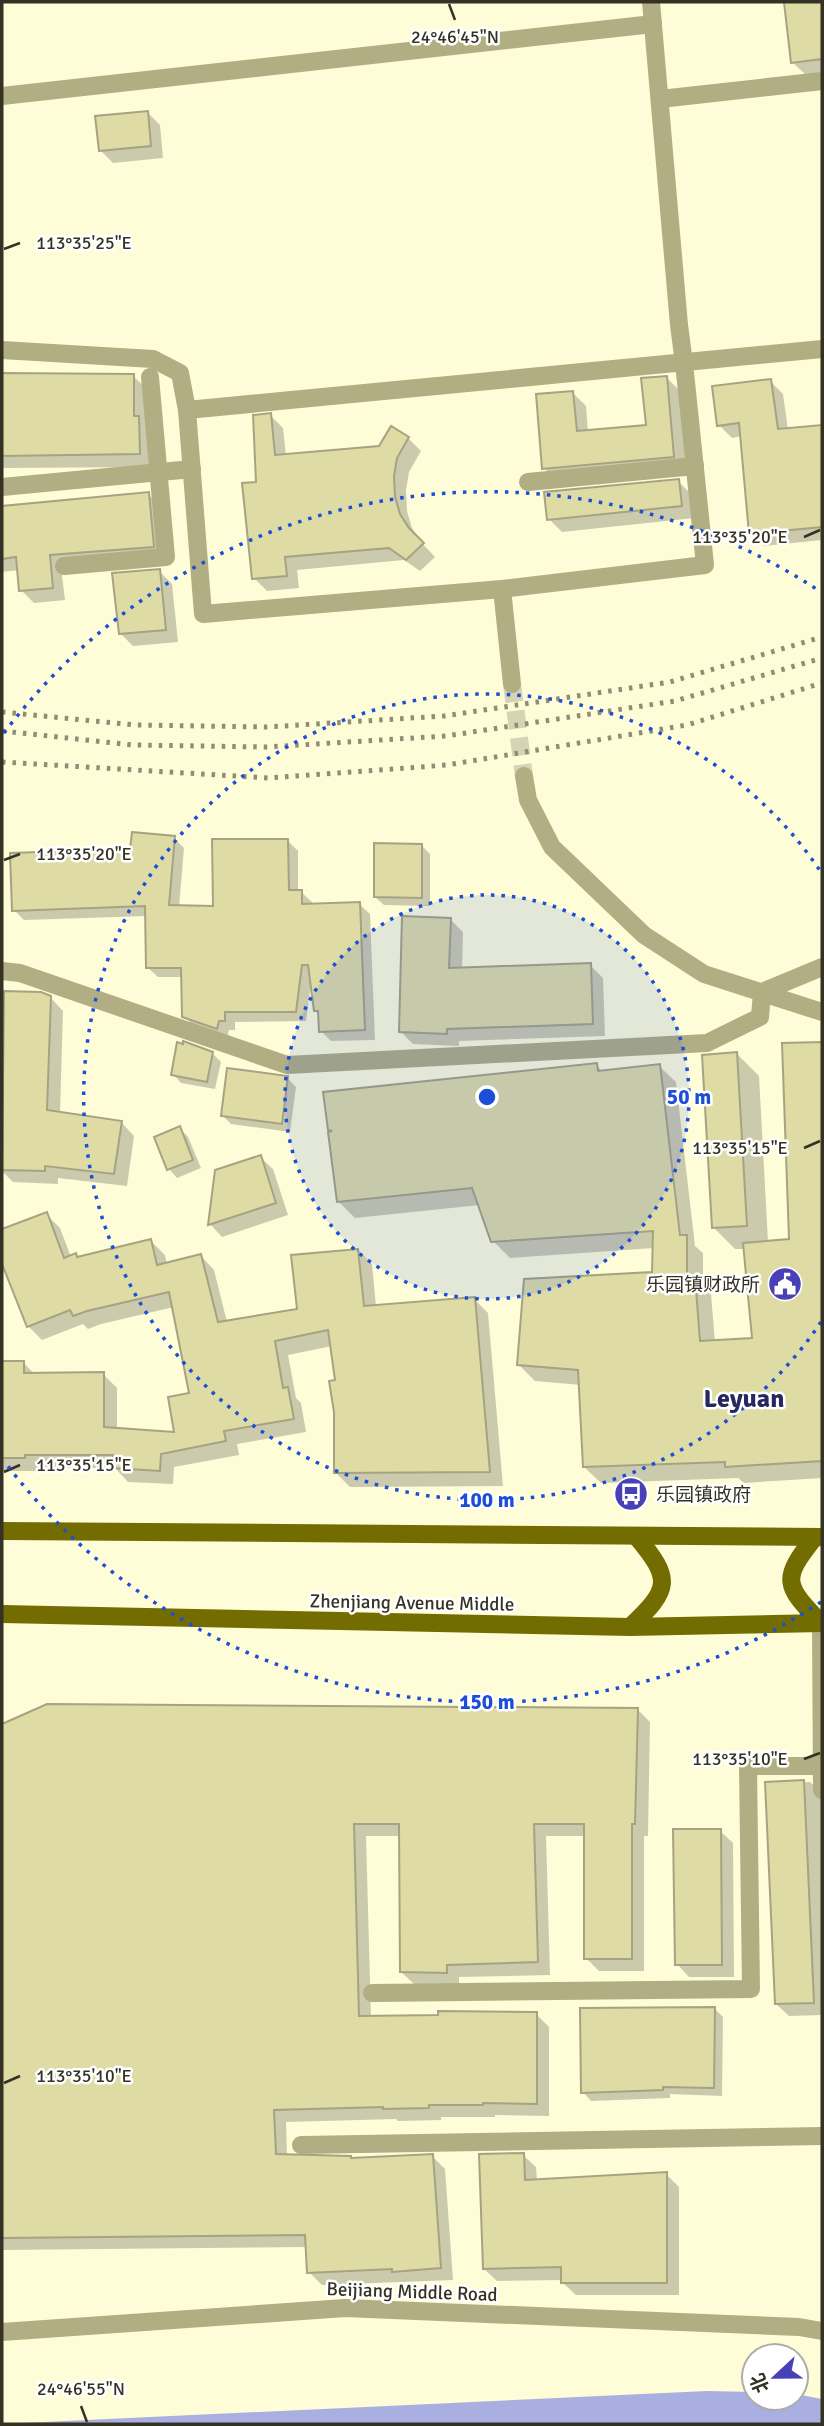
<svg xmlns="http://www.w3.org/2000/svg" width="824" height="2426" viewBox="0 0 824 2426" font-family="Signika,'Noto Sans SC',sans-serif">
<rect width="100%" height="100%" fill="#fefdd8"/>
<!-- water -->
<polygon fill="#a9afe0" points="707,2391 754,2392 754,2398 796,2398 796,2394 822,2399 822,2424 2,2424"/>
<!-- shadow -->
<g fill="#0003">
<polygon points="786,2 822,2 822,73 805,74 792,62"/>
<polygon points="147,112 160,125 163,158 113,163 100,150"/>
<polygon points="2,374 133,376 146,388 152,467 2,468"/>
<polygon points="666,377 679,390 686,469 557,481 544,468 573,393 586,406 588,432 647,427"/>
<polygon points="770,381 783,394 788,430 822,426 822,540 764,546 751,533 742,436 732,438 719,425"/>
<polygon points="270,415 283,428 286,456 380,447 408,438 421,451 409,472 406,490 407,511 412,528 421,542 435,557 420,571 404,560 297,570 299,588 267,591 254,578 258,483"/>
<polygon points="678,481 691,494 694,518 562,532 549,519"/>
<polygon points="148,494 161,507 166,559 61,567 65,600 34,603 21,590 19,570 2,572 2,508"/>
<polygon points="159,571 172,584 178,642 133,646 120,633"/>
<polygon points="174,838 184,848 179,907 214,908 288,841 298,851 298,892 301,892 312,902 312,906 359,904 370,914 375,1040 331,1041 321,1031 320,1015 315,1011 311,983 306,1021 235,1022 235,1030 229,1030 227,1038 195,1027 184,1016 183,977 158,977 147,967 147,916 24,920 14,910 132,851"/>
<polygon points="422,846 430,854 430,906 384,905 375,897"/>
<polygon points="450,919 463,932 462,970 590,965 603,978 605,1036 459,1041 459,1046 413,1044 400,1031"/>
<polygon points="2,993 40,994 50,997 63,1011 60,1113 121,1122 134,1136 127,1186 58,1178 58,1184 13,1182 2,1171"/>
<polygon points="822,1043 822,1478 744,1483 738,1478 601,1483 584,1467 581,1385 535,1381 519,1365 654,1274 654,1248 510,1258 493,1241 480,1205 355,1218 338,1201 333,1133 330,1130 596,1065 603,1072 659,1066 676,1082 695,1246 703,1253 703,1287 711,1294 715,1342 754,1339 745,1249 735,1249 713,1227 737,1054 759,1076 768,1242 790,1240 784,1045"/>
<polygon points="212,1053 221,1062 215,1089 181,1083 173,1074"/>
<polygon points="287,1078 296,1087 290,1132 231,1124 223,1116"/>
<polygon points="179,1128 188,1137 201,1168 177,1178 169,1169 156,1138"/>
<polygon points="260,1157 273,1169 288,1215 222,1237 210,1224"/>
<polygon points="46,1214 60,1228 71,1257 75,1255 79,1258 151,1241 165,1255 167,1265 201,1256 214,1270 227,1322 299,1311 358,1250 372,1264 376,1307 474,1299 488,1313 503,1486 350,1487 336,1473 337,1381 332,1346 288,1355 296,1398 301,1403 306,1432 237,1444 239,1455 174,1467 173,1484 128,1482 115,1468 38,1468 38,1471 2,1471 2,1363 24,1363 35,1375 103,1374 117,1388 117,1430 176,1434 191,1395 174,1307 101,1324 88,1329 83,1324 42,1340 28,1326 2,1256 2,1231"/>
<polygon points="47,1705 638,1710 650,1722 648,1836 644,1836 644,1971 599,1971 586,1958 586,1836 546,1836 550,1975 459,1977 459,1985 414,1984 401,1972 401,1836 366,1836 371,2018 536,2014 549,2027 549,2116 495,2115 495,2117 441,2117 441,2120 398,2121 396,2119 286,2122 287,2156 352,2160 432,2156 445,2169 453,2280 322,2285 309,2272 308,2247 2,2250 2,1726"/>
<polygon points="810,1782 822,1794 822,2015 789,2016 776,2004 766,1784"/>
<polygon points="720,1831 733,1843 734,1977 689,1977 677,1964"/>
<polygon points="715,2009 723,2017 722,2096 670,2094 670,2098 591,2101 583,2092"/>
<polygon points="523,2155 536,2167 537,2181 666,2174 679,2187 679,2295 576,2295 563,2283 563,2280 497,2281 484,2269"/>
</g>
<!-- building -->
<g fill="#dedba5" stroke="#a5a381" stroke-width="2">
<polygon points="784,2 822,2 822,59 791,63"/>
<polygon points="148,111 151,146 99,151 95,116"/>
<polygon points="2,373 134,374 134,416 139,416 140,454 2,456"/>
<polygon points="667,376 674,457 542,469 536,394 573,391 577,431 646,425 641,378"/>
<polygon points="771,379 778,429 822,425 822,527 749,534 739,423 717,426 712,386"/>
<polygon points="271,413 275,455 379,446 391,426 409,437 397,458 394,476 395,497 400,514 409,528 424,543 406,560 389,548 285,557 287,576 252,579 242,483 256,482 253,415"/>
<polygon points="679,479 682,506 547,520 544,492"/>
<polygon points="149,492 154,547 50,555 53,588 19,591 16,557 2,559 2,506"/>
<polygon points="160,569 166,630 119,634 112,573"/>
<polygon points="132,832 175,836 169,905 213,906 212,839 288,839 289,890 302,890 302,904 360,902 365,1030 319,1032 318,1011 314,1011 308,965 302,965 296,1012 225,1012 225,1021 219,1021 217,1029 182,1017 181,968 146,968 145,906 12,911 10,853 130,849"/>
<polygon points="374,843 422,844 422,898 374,897"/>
<polygon points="402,916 451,918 449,968 591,963 593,1024 447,1029 447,1034 399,1032"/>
<polygon points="4,991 41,992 51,996 47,1110 122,1121 114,1174 45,1166 45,1171 2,1170"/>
<polygon points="183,1041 213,1052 207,1082 171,1075 177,1042 183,1044"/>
<polygon points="822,1042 822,1461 725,1467 725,1462 583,1467 578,1370 517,1365 524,1279 652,1272 653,1231 491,1242 472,1188 337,1202 328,1132 332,1131 328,1130 323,1092 597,1063 598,1071 660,1064 680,1235 687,1235 687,1276 695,1276 700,1341 752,1338 743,1243 789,1239 782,1043"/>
<polygon points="737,1052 747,1226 712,1228 702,1055"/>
<polygon points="227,1068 288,1076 282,1124 221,1116"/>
<polygon points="180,1126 193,1160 167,1170 154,1137"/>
<polygon points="261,1155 276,1203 208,1225 215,1170"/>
<polygon points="47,1212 64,1258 76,1253 77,1257 151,1239 157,1265 201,1254 218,1322 297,1309 291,1255 358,1249 364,1306 475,1297 490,1472 334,1473 334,1412 329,1381 335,1380 328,1330 275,1341 283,1388 288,1387 294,1419 224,1431 226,1441 161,1454 160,1471 113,1468 113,1455 25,1455 25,1458 2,1458 2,1361 24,1361 24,1373 104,1372 104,1427 174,1432 168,1397 189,1393 169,1292 87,1311 73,1316 70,1310 27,1327 2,1264 2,1229"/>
<polygon points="47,1704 638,1708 635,1824 632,1824 632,1959 584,1959 584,1824 534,1824 538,1962 447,1965 447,1973 400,1972 399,1824 354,1824 359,2016 438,2015 438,2011 537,2012 537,2104 483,2103 483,2105 429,2105 429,2108 383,2109 383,2107 274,2110 276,2154 351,2156 351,2158 433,2154 441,2268 392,2272 392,2269 307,2273 305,2235 2,2238 2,1724"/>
<polygon points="804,1780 814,2003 775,2004 765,1782"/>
<polygon points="673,1829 721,1829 722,1965 675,1965"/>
<polygon points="715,2007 714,2088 663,2087 663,2090 581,2093 580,2008"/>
<polygon points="524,2153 525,2180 667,2172 667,2283 561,2283 561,2267 483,2269 479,2154"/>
</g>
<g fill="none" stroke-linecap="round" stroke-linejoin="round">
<!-- minor-tunnel -->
<polyline stroke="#d5d4b4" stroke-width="18" stroke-dasharray="18 9" stroke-linecap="butt" points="512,684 524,776"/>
<!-- minor -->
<g stroke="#b0ae82" stroke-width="18">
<polyline points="651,2 679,325 684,363 705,565 502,589 203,614 187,410 822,349"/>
<polyline points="2,96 653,24"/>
<polyline points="660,99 822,81"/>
<polyline points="2,350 153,359 180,373 187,410"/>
<polyline points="528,482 695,466"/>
<polyline points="2,487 192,469"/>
<polyline points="64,566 166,557 150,377"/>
<polyline points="502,589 512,684"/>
<polyline points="524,776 528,800 552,847 644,935 704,974 822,1012"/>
<polyline points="2,971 20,973 287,1065 707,1043 760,1017 762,992 822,967"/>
<polyline points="821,1623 822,1790"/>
<polyline points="372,1993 751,1989 748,1766 822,1766"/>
<polyline points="301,2145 822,2136"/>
<polyline points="2,2332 345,2308 799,2327 822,2331"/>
</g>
<!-- major -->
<g stroke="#736c00" stroke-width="18">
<polyline points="2,1531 822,1537"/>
<path d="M815,1537C781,1579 784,1585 821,1623"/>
<polyline points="2,1614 630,1627 822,1623"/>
<path d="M630,1627C670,1589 673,1580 636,1536"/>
</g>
<!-- rail -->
<g stroke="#8f8e75" stroke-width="5" stroke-dasharray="3.5 7" stroke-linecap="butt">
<polyline points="2,712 135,725 267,727 444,716 670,682 822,637"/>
<polyline points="2,731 133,745 267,747 446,736 675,701 822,658"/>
<polyline points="2,762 269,778 447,765 687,725 822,683"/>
</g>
</g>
<!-- ticks -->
<path fill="none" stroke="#333224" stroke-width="2.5" d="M449,4L455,20M4,249L20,243M804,537L820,530M4,860L20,854M804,1148L820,1141M4,1472L20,1465M804,1759L820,1753M4,2083L20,2076M81,2406L87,2422"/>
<!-- distance rings -->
<circle cx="487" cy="1097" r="202" fill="#1d4ed8" fill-opacity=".12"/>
<g fill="none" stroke="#1d4ed8" stroke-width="3.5" stroke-dasharray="3.5 7">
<circle cx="487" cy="1097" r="202"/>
<path d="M821 1322A403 403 0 1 1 821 872"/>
<path d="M821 1602A605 605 0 0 1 4 1461M4 733A605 605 0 0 1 821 592"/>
</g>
<!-- icons -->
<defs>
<g id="civic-disc" transform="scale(1.75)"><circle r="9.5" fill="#4840b7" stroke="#fff"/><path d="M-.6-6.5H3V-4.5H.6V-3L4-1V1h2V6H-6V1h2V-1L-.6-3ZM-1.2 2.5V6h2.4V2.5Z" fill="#fff"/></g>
<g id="bus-disc" transform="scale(1.75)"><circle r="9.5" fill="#4840b7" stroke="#fff"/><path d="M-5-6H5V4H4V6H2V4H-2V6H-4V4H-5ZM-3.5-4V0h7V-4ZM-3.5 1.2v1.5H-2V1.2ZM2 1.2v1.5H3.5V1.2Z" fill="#fff"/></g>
</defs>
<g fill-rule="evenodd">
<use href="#civic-disc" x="785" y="1284"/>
<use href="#bus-disc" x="631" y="1494"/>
</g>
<g text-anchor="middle" stroke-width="5" stroke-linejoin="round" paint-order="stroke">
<!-- poi labels -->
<g font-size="19" fill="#333224" stroke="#fff" text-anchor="end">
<text x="760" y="1291">乐园镇财政所</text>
<text x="656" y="1501" text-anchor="start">乐园镇政府</text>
</g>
<!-- street labels -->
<g font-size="19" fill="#333224" stroke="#fff">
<text transform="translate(412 1602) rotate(1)" y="7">Zhenjiang Avenue Middle</text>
<text transform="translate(412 2291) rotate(2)" y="7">Beijiang Middle Road</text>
</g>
<!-- district labels -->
<g font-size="26" font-weight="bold" fill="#272761" stroke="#fff">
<text x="744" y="1407">Leyuan</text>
</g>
</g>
<g font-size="18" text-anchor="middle" fill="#333224" stroke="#fff" stroke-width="5" stroke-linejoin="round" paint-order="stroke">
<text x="455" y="43">24°46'45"N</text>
<text x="84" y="249">113°35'25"E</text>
<text x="740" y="543">113°35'20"E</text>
<text x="84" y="860">113°35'20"E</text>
<text x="740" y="1154">113°35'15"E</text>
<text x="84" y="1471">113°35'15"E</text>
<text x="740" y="1765">113°35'10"E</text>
<text x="84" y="2082">113°35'10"E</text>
<text x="81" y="2395">24°46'55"N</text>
</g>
<circle cx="487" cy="1097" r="10" fill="#1d4ed8" stroke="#fff" stroke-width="3.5"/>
<g font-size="21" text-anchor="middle" font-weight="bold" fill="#1d4ed8" stroke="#fff" stroke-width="5" stroke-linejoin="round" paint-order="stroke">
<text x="689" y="1104">50 m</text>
<text x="487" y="1507">100 m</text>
<text x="487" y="1709">150 m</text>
</g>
<!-- border -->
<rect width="824" height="2426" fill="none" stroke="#333224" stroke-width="7"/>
<!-- north arrow -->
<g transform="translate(775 2377) rotate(248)"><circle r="33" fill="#ffffff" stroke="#adada7" stroke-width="2"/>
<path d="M0-5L12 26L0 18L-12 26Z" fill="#4840b7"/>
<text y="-10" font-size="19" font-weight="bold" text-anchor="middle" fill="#333224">北</text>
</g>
</svg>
